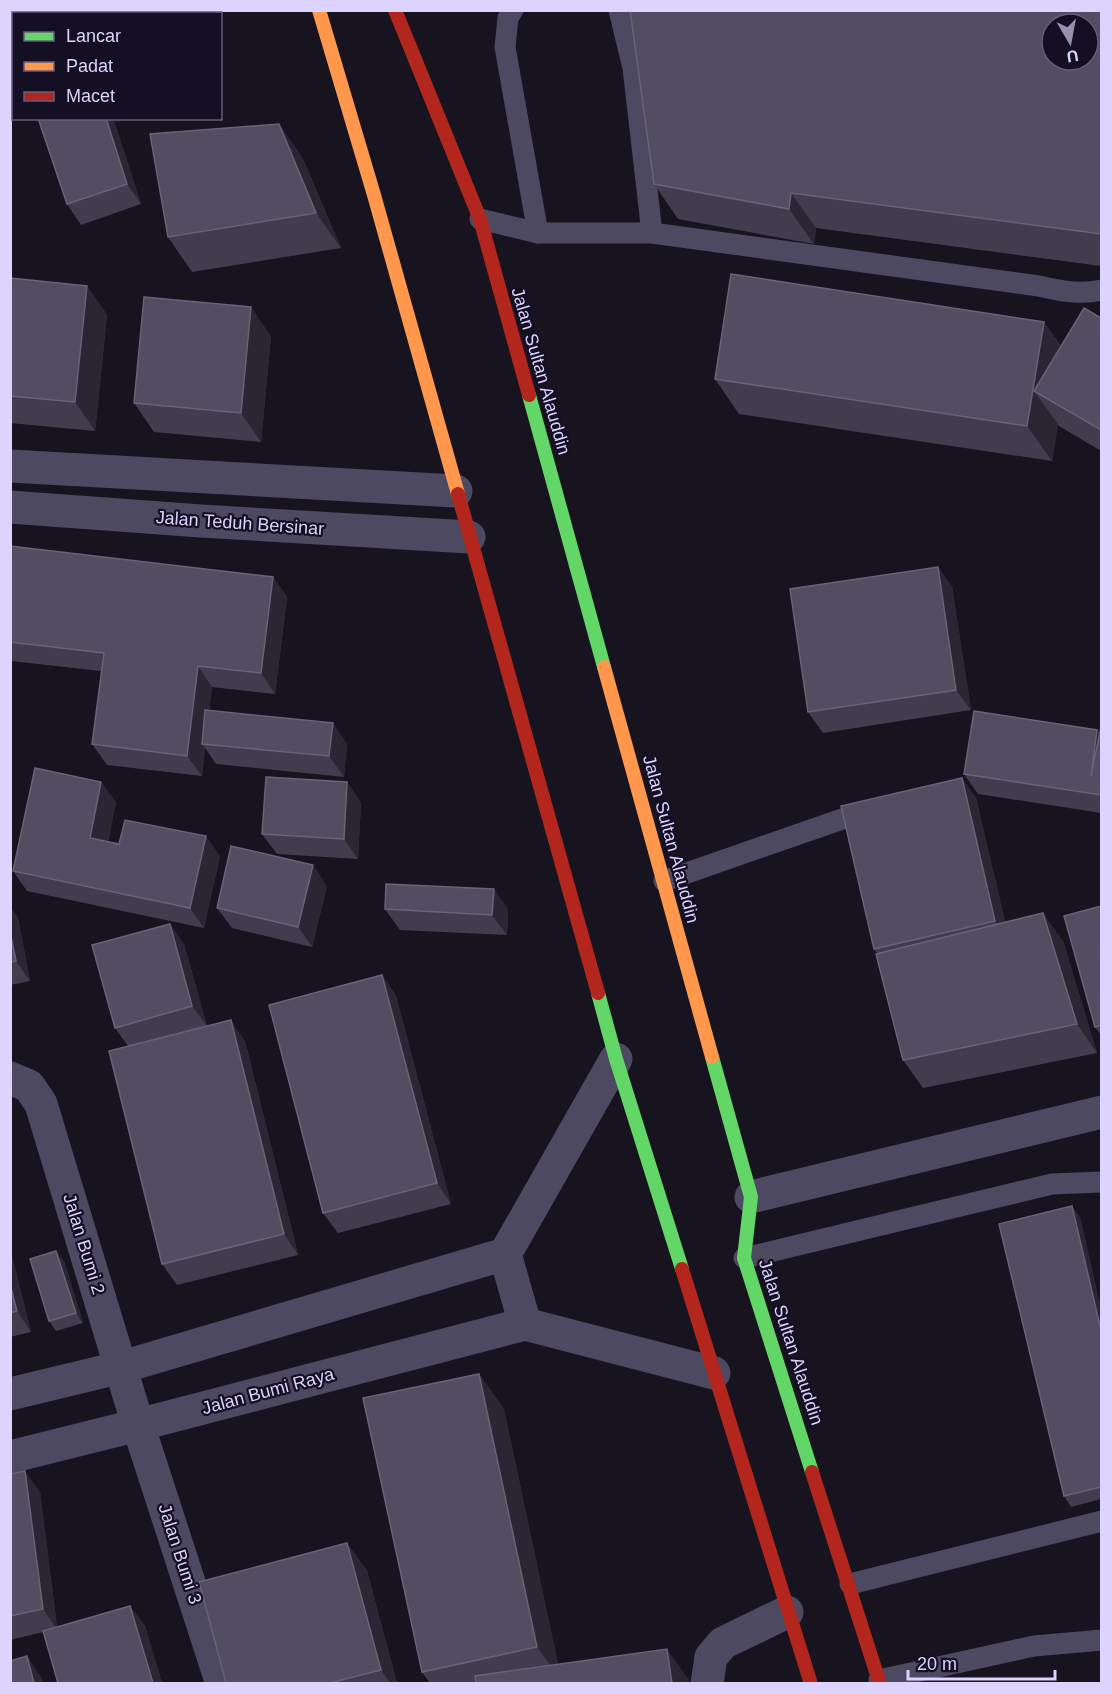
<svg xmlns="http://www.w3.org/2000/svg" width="1112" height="1694" viewBox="0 0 1112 1694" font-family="Helvetica,sans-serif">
<rect width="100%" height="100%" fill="#17141f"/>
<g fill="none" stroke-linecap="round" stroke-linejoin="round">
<!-- lane -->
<g stroke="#4c4960" stroke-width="21">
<polyline points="513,10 508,18 505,47 538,233"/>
<polyline points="619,10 633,68 652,233"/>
<path d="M480,219L538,233H652L1039,286C1060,291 1080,295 1102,290"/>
<polyline points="664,881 848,817"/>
<polyline points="744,1258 1052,1184 1102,1182"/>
<polyline points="850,1584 1102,1521"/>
<polyline points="879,1680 1034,1646 1102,1640"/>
</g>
<!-- street -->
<g stroke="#4c4960" stroke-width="33">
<polyline points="10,466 456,491"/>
<polyline points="10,507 201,521 469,537"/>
<polyline points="10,1078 29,1086 41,1104 138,1425 222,1684"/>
<polyline points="751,1197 1102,1112"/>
<polyline points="505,1254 525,1324"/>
<polyline points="10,1394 122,1367 505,1254 616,1059"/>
<polyline points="10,1457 138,1425 525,1324 714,1373"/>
<polyline points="707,1684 711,1657 723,1643 787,1612"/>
</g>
<!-- fast -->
<g stroke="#63d668" stroke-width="14">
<polyline points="529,395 604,667"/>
<polyline points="598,993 616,1059 682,1269"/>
<polyline points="712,1057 751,1197 744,1258 812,1472"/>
</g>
<!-- slow -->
<g stroke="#ff974d" stroke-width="14">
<polyline points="319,10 374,195 458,494"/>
<polyline points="604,667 712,1057"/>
</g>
<!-- jam -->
<g stroke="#b3261e" stroke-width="14">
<polyline points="395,10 480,219 529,395"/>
<polyline points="458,494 598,993"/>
<polyline points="682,1269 811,1684"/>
<polyline points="812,1472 880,1684"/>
</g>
</g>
<!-- wall -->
<g fill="#423d4e">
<polygon points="1101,10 1101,266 816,228 814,244 678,219 654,184"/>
<polygon points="113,118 141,204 81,225 67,204"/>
<polygon points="279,124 303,159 341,248 192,272 168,237"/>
<polygon points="10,278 87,286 107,315 95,431 10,423"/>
<polygon points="1101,318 1101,451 1059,426 1058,424 1052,461 739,414 715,379 1044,322 1061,346"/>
<polygon points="271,336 261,442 154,432 134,403"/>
<polygon points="10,546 273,577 287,597 275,694 212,687 209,711 347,744 344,777 216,764 205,748 202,776 107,765 92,744 101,671 11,661 10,660"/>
<polygon points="938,567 952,587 971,710 823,733 808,712"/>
<polygon points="1101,727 1101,813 978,794 964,774 1097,730 1100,734"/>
<polygon points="962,778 976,798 1005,922 1063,941 1097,1053 923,1088 903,1060 877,953 874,949"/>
<polygon points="347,782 361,803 358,859 277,854 262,834"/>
<polygon points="116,802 108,842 220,856 204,928 27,891 13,871"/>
<polygon points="327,886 312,947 232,928 217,908"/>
<polygon points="1101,906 1101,1035 1095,1027"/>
<polygon points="10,907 18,918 30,981 10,985"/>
<polygon points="385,909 508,909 507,935 400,930"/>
<polygon points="184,944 207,1026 245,1041 298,1255 177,1285 162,1264 128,1046 115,1028"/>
<polygon points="382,975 396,996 451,1204 338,1233 323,1213"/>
<polygon points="1080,1217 1101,1309 1101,1499 1071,1507 1064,1496"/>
<polygon points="10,1248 31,1332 10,1337"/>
<polygon points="64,1261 83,1323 56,1331 49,1321"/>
<polygon points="479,1374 504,1409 558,1665 672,1683 430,1683 422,1672"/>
<polygon points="10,1474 40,1492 57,1627 130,1606 145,1626 162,1683 58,1683 43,1632 10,1640"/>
<polygon points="347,1543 367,1571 397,1683 226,1683"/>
</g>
<!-- shaded-wall -->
<g fill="#2a2633">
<polygon points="106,118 113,118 141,204 127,184"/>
<polygon points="279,124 303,159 341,248 316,213"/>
<polygon points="791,193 816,228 814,244 789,209"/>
<polygon points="87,286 107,315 95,431 75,402"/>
<polygon points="251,307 271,336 261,442 241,413"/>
<polygon points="1044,322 1068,357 1034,391 1058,424 1052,461 1027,426"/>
<polygon points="938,567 952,587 971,710 956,690"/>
<polygon points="273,577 287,597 275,694 261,673"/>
<polygon points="198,666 212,687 205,744 202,744 205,748 202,776 187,756"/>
<polygon points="333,723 347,744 344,777 329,756"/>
<polygon points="1097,730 1101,737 1091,776"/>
<polygon points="962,778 976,798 1010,941 995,921"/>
<polygon points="101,782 116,802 104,859 90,838"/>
<polygon points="347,782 361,803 358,859 344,839"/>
<polygon points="206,836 220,856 204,928 190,908"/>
<polygon points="313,865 327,886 312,947 298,927"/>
<polygon points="494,889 508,909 507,935 492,915"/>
<polygon points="10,907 18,918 30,981 16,961 10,932"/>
<polygon points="1043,913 1063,941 1097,1053 1077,1024"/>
<polygon points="170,924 184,944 207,1026 192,1006"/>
<polygon points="382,975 396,996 451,1204 437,1183"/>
<polygon points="231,1020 245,1041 298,1255 284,1234"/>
<polygon points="1072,1206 1080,1217 1101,1309 1101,1330"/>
<polygon points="10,1248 31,1332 17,1311 10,1284"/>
<polygon points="56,1251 64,1261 83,1323 76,1313"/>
<polygon points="479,1374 504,1409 562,1682 537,1647"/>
<polygon points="25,1471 40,1492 57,1629 43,1609"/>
<polygon points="347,1543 367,1571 397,1683 390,1683 381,1670"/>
<polygon points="130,1606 145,1626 162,1683 153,1683"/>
<polygon points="667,1649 691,1683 672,1683"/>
<polygon points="27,1656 41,1677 43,1683 34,1683"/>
</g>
<!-- building -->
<g fill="#524d61" stroke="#68627a" stroke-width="1.5" fill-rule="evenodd">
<path d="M630,10H1101V234L791,193L789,209L654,184ZM1052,24H1088V60H1052Z"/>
<polygon points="38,118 106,118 127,184 67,204"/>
<polygon points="279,124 316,213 168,237 150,134"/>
<polygon points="731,274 1044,322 1027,426 715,379"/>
<polygon points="10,278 87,286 75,402 10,396"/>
<polygon points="144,297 251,307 241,413 134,403"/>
<polygon points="1084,308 1101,318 1101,430 1034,391"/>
<polygon points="10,546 273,577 261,673 198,666 187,756 92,744 104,653 10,642"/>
<polygon points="938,567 956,690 808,712 790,589"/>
<polygon points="205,710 333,723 329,756 202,744"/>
<polygon points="974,711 1097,730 1091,776 1101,727 1101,795 964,774"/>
<polygon points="35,768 101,782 90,838 119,844 125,820 206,836 190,908 13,871"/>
<polygon points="266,777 347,782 344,839 262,834"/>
<polygon points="962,778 995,921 874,949 841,806"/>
<polygon points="231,846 313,865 298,927 217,908"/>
<polygon points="386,884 494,889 492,915 385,909"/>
<polygon points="1101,906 1101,1025 1095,1027 1064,916"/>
<polygon points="1043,913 1077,1024 903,1060 876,954"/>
<polygon points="170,924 192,1006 115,1028 92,945"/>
<polygon points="10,932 16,961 10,962"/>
<polygon points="382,975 437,1183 323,1213 269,1005"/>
<polygon points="231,1020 284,1234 162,1264 109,1051"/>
<polygon points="1072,1206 1101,1330 1101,1487 1064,1496 999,1224"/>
<polygon points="56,1251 76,1313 49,1321 30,1259"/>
<polygon points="10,1284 17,1311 10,1313"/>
<polygon points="479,1374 537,1647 422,1672 363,1398"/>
<polygon points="25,1471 43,1609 10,1616 10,1474"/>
<polygon points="347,1543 381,1670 330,1683 226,1683 199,1582"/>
<polygon points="130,1606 153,1683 58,1683 43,1631"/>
<polygon points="667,1649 672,1683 476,1683 475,1676"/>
<polygon points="27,1656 34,1683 10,1683 10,1661"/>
</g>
<g text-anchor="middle" stroke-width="4.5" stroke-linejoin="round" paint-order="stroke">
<!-- street labels -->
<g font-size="18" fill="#dcd3fe" stroke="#150f24">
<text transform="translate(541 371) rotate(74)" y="6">Jalan Sultan Alauddin</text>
<text transform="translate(240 523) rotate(4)" y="6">Jalan Teduh Bersinar</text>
<text transform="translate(671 839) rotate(75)" y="6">Jalan Sultan Alauddin</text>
<text transform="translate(84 1244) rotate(73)" y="6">Jalan Bumi 2</text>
<text transform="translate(791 1342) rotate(72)" y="6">Jalan Sultan Alauddin</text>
<text transform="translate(268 1391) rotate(-15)" y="6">Jalan Bumi Raya</text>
<text transform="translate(180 1554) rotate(72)" y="6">Jalan Bumi 3</text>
</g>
</g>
<!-- border -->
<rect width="1112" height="1694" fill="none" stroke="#dcd3fe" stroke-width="24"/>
<!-- legend -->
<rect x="12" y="12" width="210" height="108" fill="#150f24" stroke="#655d7b" stroke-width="1.5"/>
<rect x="24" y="32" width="30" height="9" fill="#63d668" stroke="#655d7b" stroke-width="1.5"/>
<text x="66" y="42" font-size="18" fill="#dcd3fe">Lancar</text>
<rect x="24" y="62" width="30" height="9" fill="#ff974d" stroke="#655d7b" stroke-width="1.5"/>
<text x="66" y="72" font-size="18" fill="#dcd3fe">Padat</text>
<rect x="24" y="92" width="30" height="9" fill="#b3261e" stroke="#655d7b" stroke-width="1.5"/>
<text x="66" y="102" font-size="18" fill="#dcd3fe">Macet</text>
<!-- north arrow -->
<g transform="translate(1070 42) rotate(170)"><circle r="28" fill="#150f24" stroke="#655d7b" stroke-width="1.5"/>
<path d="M0-4.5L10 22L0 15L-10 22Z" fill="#9790b0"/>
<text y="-9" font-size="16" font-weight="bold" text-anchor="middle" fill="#dcd3fe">U</text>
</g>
<!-- scale -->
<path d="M908 1670v9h147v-9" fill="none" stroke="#dcd3fe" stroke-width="3"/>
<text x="917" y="1670" font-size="18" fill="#dcd3fe" stroke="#150f24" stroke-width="4.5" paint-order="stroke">20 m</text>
</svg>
